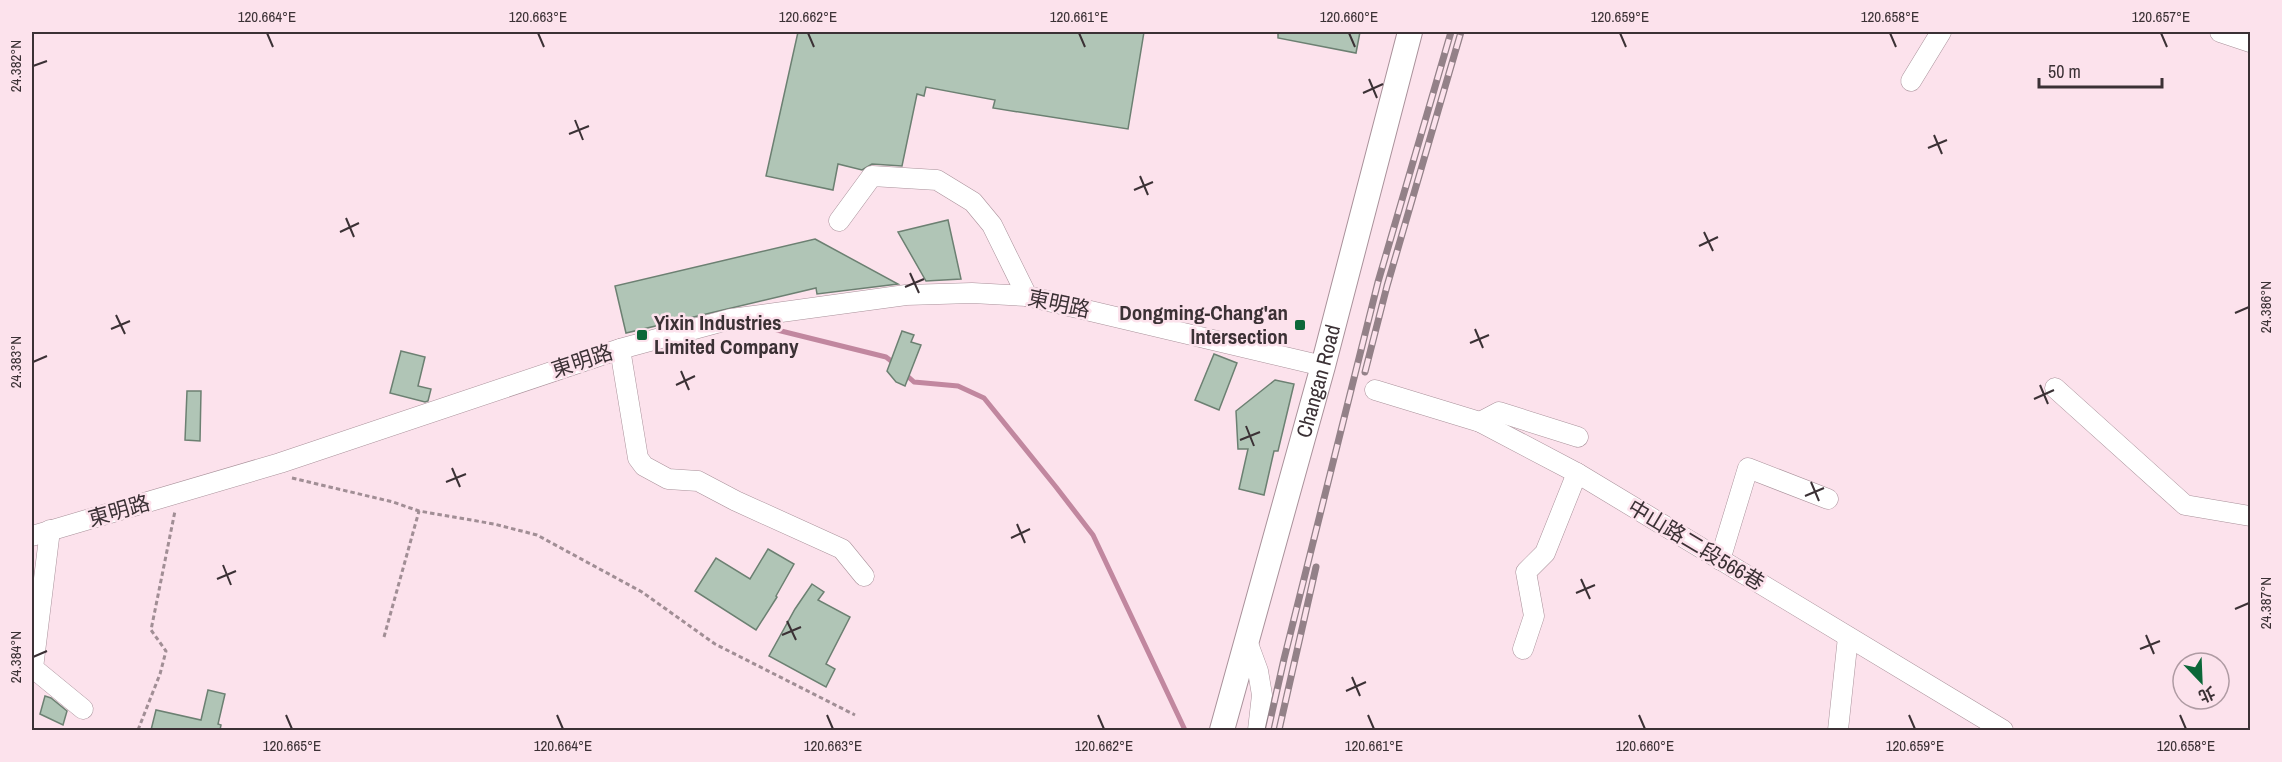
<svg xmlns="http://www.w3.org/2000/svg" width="2282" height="762" viewBox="0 0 2282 762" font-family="'Archivo Narrow','Noto Sans TC',sans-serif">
<rect width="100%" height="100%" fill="#fce2ec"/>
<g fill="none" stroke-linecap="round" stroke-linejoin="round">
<!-- stream -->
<g stroke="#c1879f" stroke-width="5">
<polyline points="777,330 886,357 895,364"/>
<polyline points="904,373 914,382 958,386 984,398 1056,487 1093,535 1185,730"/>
</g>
</g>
<!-- building -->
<g fill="#b0c5b6" stroke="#6c8072" stroke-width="1.5">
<polygon points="798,32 1144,32 1128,129 993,108 995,100 926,87 924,96 917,94 902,166 872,164 862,170 838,164 833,190 766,176"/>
<polygon points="1278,32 1360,32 1356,53 1278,38"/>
<polygon points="948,220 961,279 926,281 898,232"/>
<polygon points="815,239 898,284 817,294 816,288 626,333 615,286"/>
<polygon points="902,331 914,335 911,342 921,345 905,386 896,382 887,371"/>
<polygon points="401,351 425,357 418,386 431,389 428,401 425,402 390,393"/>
<polygon points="1214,354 1237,363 1219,410 1195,400"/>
<polygon points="1275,380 1294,384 1278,451 1274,451 1264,495 1239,489 1248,449 1238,449 1236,411"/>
<polygon points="187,391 201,391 200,441 185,440"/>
<polygon points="768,549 794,564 776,596 777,597 756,630 695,591 716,558 750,579"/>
<polygon points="812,584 824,592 818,600 850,617 826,664 835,669 826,687 769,656 795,609"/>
<polygon points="208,690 225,694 218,724 221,725 220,730 151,730 156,710 201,720"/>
<polygon points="45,696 51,698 67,711 63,725 40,714"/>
</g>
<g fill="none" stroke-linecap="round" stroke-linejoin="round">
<!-- minor casing -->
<g stroke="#a9919a" stroke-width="21">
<g id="minor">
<polyline points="2220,32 2250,42"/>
<polyline points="1911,81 1941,32"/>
<polyline points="839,221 872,176 937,180 973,202 992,225 1027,296"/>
<polyline points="620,349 638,458 644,466 668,479 698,481 736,501 842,549 864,576"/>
<polyline points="2055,388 2185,505 2250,516"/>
<polyline points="1375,390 1480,422 1577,473 2003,730"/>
<polyline points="1480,422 1499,412 1578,437"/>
<polyline points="50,530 33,668 83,709"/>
<polyline points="32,536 280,463 620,349 731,319 906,295 972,293 1027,296 1323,366"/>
<polyline points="1720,560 1748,468 1828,499"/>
<polyline points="1247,641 1258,671 1262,695 1258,730"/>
<polyline points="1523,649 1534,616 1526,572 1545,553 1577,473"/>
<polyline points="1838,730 1848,637"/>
</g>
</g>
<!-- major casing -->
<g stroke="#a9919a" stroke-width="26">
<g id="major">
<path id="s1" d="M1222,730L1323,366L1410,32"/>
</g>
</g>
<!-- path -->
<g stroke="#a18e95" stroke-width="3" stroke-dasharray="4.5 3" stroke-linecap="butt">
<polyline points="292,478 393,502 419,511 494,524 537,535 642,592 715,644 855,715"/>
<polyline points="384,637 419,511"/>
<polyline points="138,730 160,674 166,651 151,630 175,511"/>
</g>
<!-- minor -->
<use href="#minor" stroke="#fff" stroke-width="20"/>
<!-- major -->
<use href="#major" stroke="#fff" stroke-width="24"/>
<!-- rail casing -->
<g stroke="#938188" stroke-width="7">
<g id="rail">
<polyline points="1365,372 1387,286 1461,32"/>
<polyline points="1268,730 1284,659 1378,282 1451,32"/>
<polyline points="1279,730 1316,567"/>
</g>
</g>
<!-- rail -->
<use href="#rail" stroke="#fce2ec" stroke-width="4.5" stroke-dasharray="14" stroke-linecap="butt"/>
</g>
<!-- ticks -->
<path fill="none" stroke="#3b3135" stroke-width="2" d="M267,33L273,47M538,33L544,47M808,33L814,47M1079,33L1085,47M1349,33L1355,47M1620,33L1626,47M1890,33L1896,47M2161,33L2167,47M33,66L47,61M1369,79L1377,98M1363,93L1383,84M575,120L583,140M569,134L589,126M1934,135L1942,154M1928,148L1947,140M1140,176L1148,195M1134,190L1153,182M346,218L354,237M340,232L359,223M1704,232L1713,251M1699,246L1718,237M910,273L919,293M905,287L924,279M2235,313L2249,307M116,315L125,334M111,329L130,321M1475,329L1483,348M1470,343L1489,335M33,362L47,356M681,371L689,390M676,385L695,376M2040,385L2048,404M2034,399L2054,390M1246,426L1254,446M1240,440L1260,432M452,468L460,487M446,482L466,474M1811,482L1819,501M1805,496L1824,488M1017,524L1025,543M1011,538L1030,529M223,565L231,585M217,579L236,571M1581,579L1590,599M1576,593L1595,585M2235,609L2249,603M787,621L796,640M782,635L801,627M2146,635L2154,654M2140,649L2160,641M33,657L47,651M1352,677L1360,696M1346,691L1366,682M286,715L292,729M557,715L563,729M827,715L833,729M1098,715L1104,729M1368,715L1374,729M1639,715L1645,729M1909,715L1915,729M2180,715L2186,729"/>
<!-- markers -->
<g fill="#0c6739" stroke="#fce2ec" stroke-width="2">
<rect x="1294" y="319" width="12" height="12" rx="3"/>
<rect x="636" y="329" width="12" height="12" rx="3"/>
</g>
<g text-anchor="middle" stroke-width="5" stroke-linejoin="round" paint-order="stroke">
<!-- street labels -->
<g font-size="21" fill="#3b3135" stroke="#fce2ec">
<text transform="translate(1059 304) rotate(12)" y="7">東明路</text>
<text transform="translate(582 361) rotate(-18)" y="7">東明路</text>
<text dy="7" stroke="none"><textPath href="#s1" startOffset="362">Changan Road</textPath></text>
<text transform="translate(119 511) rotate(-16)" y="7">東明路</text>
<text transform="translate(1696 545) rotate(31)" y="7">中山路二段566巷</text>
</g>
<!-- poi labels -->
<g font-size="21" font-weight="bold" fill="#3b3135" stroke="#fce2ec" text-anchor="end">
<text x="1288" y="320">Dongming-Chang'an<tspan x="1288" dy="24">lntersection</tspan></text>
<text x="654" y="330" text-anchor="start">Yixin Industries<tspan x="654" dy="24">Limited Company</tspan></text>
</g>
</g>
<!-- border -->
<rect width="2282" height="762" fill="none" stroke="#fce2ec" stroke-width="66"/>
<!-- north arrow -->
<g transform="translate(2201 681) rotate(157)"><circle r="28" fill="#fce2ec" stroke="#af9ba3" stroke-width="1.5"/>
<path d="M0-4.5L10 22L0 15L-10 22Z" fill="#0c6739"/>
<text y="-9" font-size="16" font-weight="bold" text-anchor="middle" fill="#3b3135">北</text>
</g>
<!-- scale -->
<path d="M2039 78v9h123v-9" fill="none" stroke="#3b3135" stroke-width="3"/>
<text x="2048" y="78" font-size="18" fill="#3b3135" stroke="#fce2ec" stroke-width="4.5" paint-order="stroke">50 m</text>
<rect x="33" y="33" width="2216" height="696" fill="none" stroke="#3b3135" stroke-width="2"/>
<g font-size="15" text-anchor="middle" fill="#3b3135">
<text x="267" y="22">120.664°E</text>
<text x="538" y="22">120.663°E</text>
<text x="808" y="22">120.662°E</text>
<text x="1079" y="22">120.661°E</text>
<text x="1349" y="22">120.660°E</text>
<text x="1620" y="22">120.659°E</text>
<text x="1890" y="22">120.658°E</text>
<text x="2161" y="22">120.657°E</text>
<text transform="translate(16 66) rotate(-90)" y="5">24.382°N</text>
<text transform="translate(2266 307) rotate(-90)" y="5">24.386°N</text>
<text transform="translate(16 362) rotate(-90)" y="5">24.383°N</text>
<text transform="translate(2266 603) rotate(-90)" y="5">24.387°N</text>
<text transform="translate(16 657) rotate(-90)" y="5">24.384°N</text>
<text x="292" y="751">120.665°E</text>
<text x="563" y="751">120.664°E</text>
<text x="833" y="751">120.663°E</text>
<text x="1104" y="751">120.662°E</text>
<text x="1374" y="751">120.661°E</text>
<text x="1645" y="751">120.660°E</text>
<text x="1915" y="751">120.659°E</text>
<text x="2186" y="751">120.658°E</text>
</g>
</svg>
